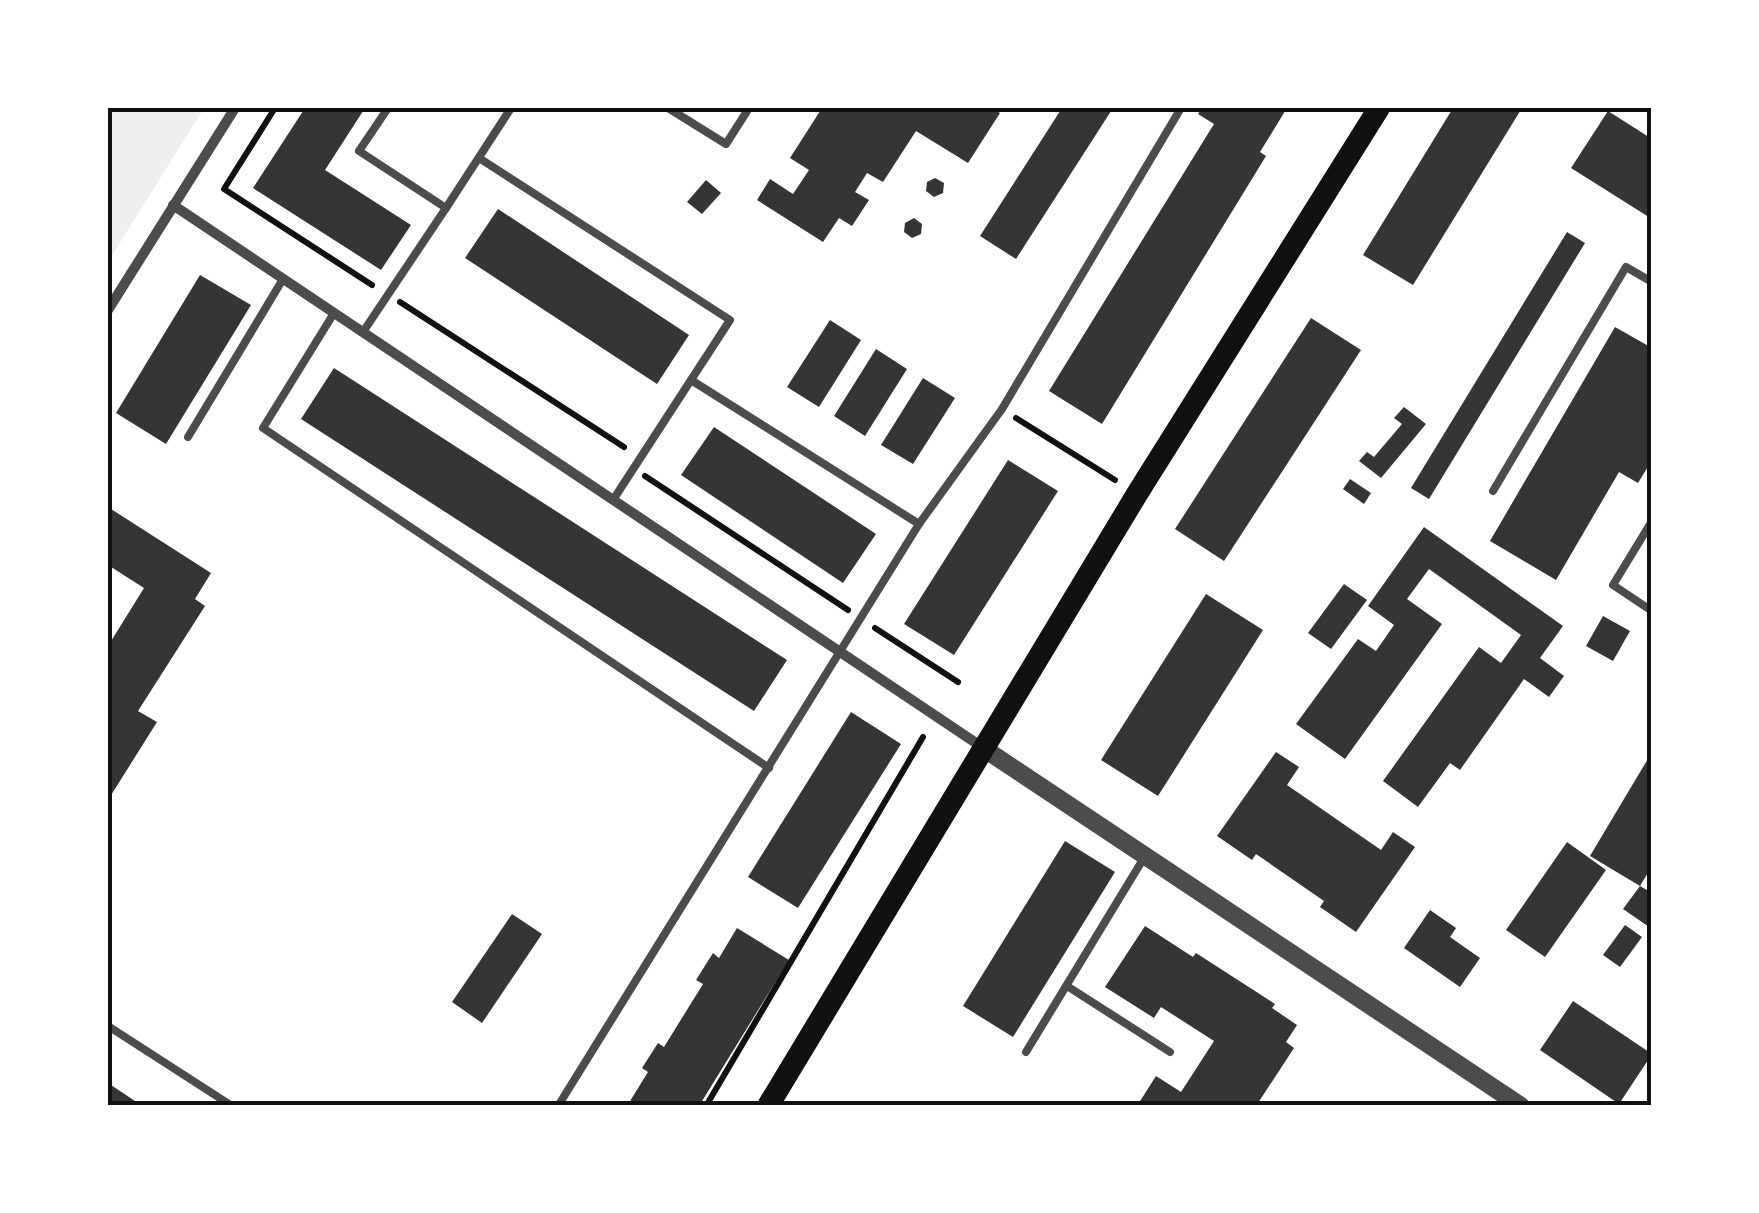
<svg xmlns="http://www.w3.org/2000/svg" width="1759" height="1213" viewBox="0 0 1759 1213" font-family="Arial,sans-serif">
<rect width="100%" height="100%" fill="#fff"/>
<!-- green -->
<polygon fill="#eee" points="108,108 204,108 108,262"/>
<!-- building -->
<g fill="#353535">
<polygon points="305,108 365,108 325,170 411,225 381,270 253,188"/>
<polygon points="822,108 991,108 1000,113 968,163 916,131 883,182 867,173 855,192 869,200 852,226 839,218 823,242 757,200 770,179 793,194 809,170 790,158"/>
<polygon points="1062,108 1113,108 1016,259 980,236"/>
<polygon points="1202,108 1287,108 1260,152 1266,156 1102,424 1049,391 1214,124 1198,114"/>
<polygon points="1453,108 1522,108 1413,285 1363,255"/>
<polygon points="1608,111 1652,139 1652,219 1571,168"/>
<polygon points="935,178 944,183 943,193 934,197 926,191 927,182"/>
<polygon points="706,180 721,193 702,214 687,202"/>
<polygon points="498,209 689,335 657,384 465,258"/>
<polygon points="914,218 922,224 921,234 912,238 904,232 905,223"/>
<polygon points="1567,232 1585,243 1429,499 1411,488"/>
<polygon points="200,275 251,305 166,444 116,413"/>
<polygon points="1311,318 1361,350 1224,561 1175,529"/>
<polygon points="830,320 861,340 819,407 787,387"/>
<polygon points="1615,327 1652,348 1652,460 1638,483 1619,472 1556,580 1490,541"/>
<polygon points="876,349 907,369 865,436 834,416"/>
<polygon points="334,368 787,660 754,711 301,419"/>
<polygon points="923,378 955,398 913,464 881,445"/>
<polygon points="1404,407 1426,424 1381,478 1359,461 1367,452 1374,457 1402,424 1394,418"/>
<polygon points="714,427 876,534 843,583 681,475"/>
<polygon points="1008,460 1058,491 954,655 904,624"/>
<polygon points="1350,479 1371,493 1364,504 1343,489"/>
<polygon points="111,509 211,573 195,599 205,606 138,711 157,722 108,800 108,646 144,588 108,565 108,515"/>
<polygon points="1424,527 1563,626 1540,658 1564,676 1549,697 1524,679 1460,770 1450,763 1418,807 1383,781 1479,647 1501,663 1521,635 1429,569 1407,599 1442,624 1345,759 1296,724 1358,639 1376,651 1394,625 1368,606"/>
<polygon points="1344,584 1367,600 1331,649 1308,633"/>
<polygon points="1206,594 1263,630 1158,796 1101,760"/>
<polygon points="1603,616 1630,631 1613,661 1586,646"/>
<polygon points="851,712 901,744 798,908 748,877"/>
<polygon points="1276,752 1299,767 1287,785 1381,850 1393,832 1415,847 1356,932 1320,907 1324,901 1256,854 1252,860 1217,836"/>
<polygon points="1652,752 1652,866 1640,886 1652,893 1652,929 1623,909 1640,886 1590,856"/>
<polygon points="1065,841 1115,872 1013,1037 963,1006"/>
<polygon points="1567,842 1606,870 1545,957 1506,930"/>
<polygon points="1430,910 1456,928 1450,937 1480,958 1460,987 1404,948"/>
<polygon points="512,914 542,934 482,1023 452,1002"/>
<polygon points="1625,925 1642,937 1620,967 1603,955"/>
<polygon points="1145,926 1193,957 1196,953 1275,1004 1272,1008 1297,1025 1286,1042 1294,1048 1256,1106 1137,1106 1156,1076 1181,1092 1214,1041 1161,1007 1154,1018 1105,987"/>
<polygon points="737,928 789,960 699,1106 627,1106 648,1072 642,1068 658,1043 664,1047 703,984 696,980 713,953 719,958"/>
<polygon points="1573,1001 1652,1054 1619,1104 1540,1050"/>
<polygon points="108,1083 132,1099 142,1106 108,1106"/>
</g>
<g fill="none" stroke-linecap="round" stroke-linejoin="round">
<!-- path -->
<g stroke="#111" stroke-width="6">
<polyline points="275,108 224,189 372,285"/>
<polyline points="400,302 624,447"/>
<polyline points="1016,418 1115,480"/>
<polyline points="645,476 848,610"/>
<polyline points="875,628 958,682"/>
<polyline points="706,1106 923,737"/>
</g>
<!-- service -->
<g stroke="#4c4c4c" stroke-width="8">
<polyline points="668,108 726,144 749,108"/>
<polyline points="479,158 730,320 613,500"/>
<polyline points="446,208 511,108"/>
<polyline points="334,313 263,428 769,768"/>
<polyline points="363,332 446,208 359,151 388,108"/>
<polyline points="188,437 283,279"/>
<polyline points="1493,491 1626,267 1652,282"/>
<polyline points="1652,521 1613,585 1652,611"/>
<polyline points="919,524 1002,409 1181,108"/>
<polyline points="1067,986 1170,1052"/>
<polyline points="108,1026 232,1106"/>
<polyline points="1026,1052 1145,856"/>
<polyline points="558,1106 919,524 691,380"/>
</g>
<!-- minor -->
<g stroke="#4c4c4c" stroke-width="10">
<polyline points="173,205 982,747"/>
<polyline points="108,310 235,108"/>
</g>
<!-- tertiary -->
<polyline stroke="#4c4c4c" stroke-width="18" points="983,748 1521,1106"/>
<!-- primary -->
<polyline stroke="#111" stroke-width="22" points="768,1106 1137,494 1379,108"/>
</g>
<!-- border -->
<rect width="1759" height="1213" fill="none" stroke="#ffffff" stroke-width="220"/>
<rect x="110" y="110" width="1539" height="993" fill="none" stroke="#111" stroke-width="4"/>
</svg>
